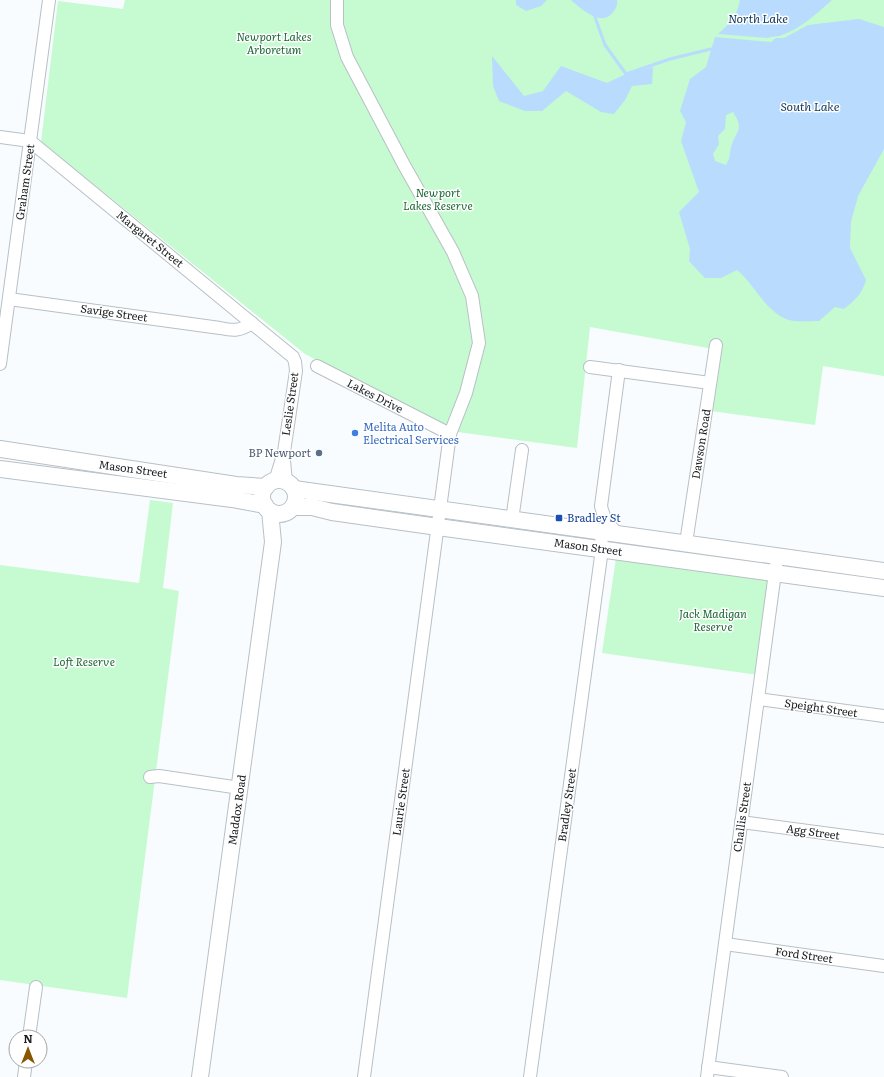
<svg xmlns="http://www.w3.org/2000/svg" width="884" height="1077" viewBox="0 0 884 1077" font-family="Literata,serif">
<rect width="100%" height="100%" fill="#f8fcfe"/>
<!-- green -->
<g fill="#c6fad0">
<polygon points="125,0 884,0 884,376 823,366 815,425 711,411 719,350 590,327 577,448 450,431 305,354 41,142 58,1 123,9"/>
<polygon points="150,500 173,503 163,588 179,591 127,998 0,980 0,565 139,583"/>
<polygon points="616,558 773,579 758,675 602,653"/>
</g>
<!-- water -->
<g fill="#b8dbfe" fill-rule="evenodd">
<polygon points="516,0 547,0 541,6 526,11 516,5"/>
<path d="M571,0H617C618,4 616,9 613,12C602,28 580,8 571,0Z"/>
<path d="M740,0H832C817,13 802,28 782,35C777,37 773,36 767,38L718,34C729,25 738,14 740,0Z"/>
<path d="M859,19L884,27V149L858,196L851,222L850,248L866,280C862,294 855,300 844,309L835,307L819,321C811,321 802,322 794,321C767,317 756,285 737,270L721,278H705L689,261L690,249L679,212L699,192L681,141L686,122L680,111L690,79L706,67L715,37L771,42L776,38H784L808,25ZM733,112C745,130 736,130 731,147C729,156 731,156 726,165L715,161L713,154L719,144L718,136L725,129L726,115Z"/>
<polygon points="492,56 524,96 543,91 561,66 607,83 626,74 653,67 652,84 632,86 625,100 614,114 601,112 566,91 542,111 525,111 499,101 493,86"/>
</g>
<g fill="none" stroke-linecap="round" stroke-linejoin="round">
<!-- stream -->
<polyline stroke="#b8dbfe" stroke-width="3" points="595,17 605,45 626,74 670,59 711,49"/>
<!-- street casing -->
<g stroke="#b8c0c6" stroke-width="14">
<g id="street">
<polyline points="337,0 337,25 347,57 404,165 453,252 472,296 479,343 466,393 450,434"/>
<polyline points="0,137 30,141 293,357 295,362 296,371 284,452 275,481"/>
<path d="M9,299L220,328C234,331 240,331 252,323"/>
<polyline points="0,364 49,0"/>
<polyline points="317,366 450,434 364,1077"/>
<polyline points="590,367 710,383"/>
<path d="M619,370L601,506C604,520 609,526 620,535"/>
<polyline points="284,461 286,481"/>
<polyline points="512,520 522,450"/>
<polyline points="686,543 716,345"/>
<polyline points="758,699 884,716"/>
<polyline points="150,777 159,776 240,788"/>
<polyline points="741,822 884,841"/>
<polyline points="725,944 884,966"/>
<polyline points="29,1037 36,987"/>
<polyline points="708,1067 782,1077"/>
<polyline points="24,1077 26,1061"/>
<polyline points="530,1077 602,549 601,532"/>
<polyline points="707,1077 776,565"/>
</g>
</g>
<!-- secondary casing -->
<g stroke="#b8c0c6" stroke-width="18">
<g id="secondary">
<polyline points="0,449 236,485 266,487"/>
<polyline points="0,469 232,499 265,505"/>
<circle cx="279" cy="497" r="17"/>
<polyline points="294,489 884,571"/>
<polyline points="293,507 312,507 332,512 438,527 884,588"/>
<polyline points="200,1077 273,542 270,511"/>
</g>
</g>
<!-- street -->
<use href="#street" stroke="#fff" stroke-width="12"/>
<!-- secondary -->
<use href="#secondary" stroke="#fff" stroke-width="16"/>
</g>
<!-- markers -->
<circle fill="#3f7fe0" stroke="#fff" stroke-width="1.5" cx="355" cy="433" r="4"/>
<circle fill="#5c6f8a" stroke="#fff" stroke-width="1.5" cx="319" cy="453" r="4"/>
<rect fill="#1a4fb4" stroke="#fff" stroke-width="1.5" x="555" y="514" width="8" height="8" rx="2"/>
<g text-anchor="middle" stroke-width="3" stroke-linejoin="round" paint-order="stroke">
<!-- park labels -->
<g font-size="11" font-style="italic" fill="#1d6736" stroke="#fff">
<text x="274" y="41">Newport Lakes<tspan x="274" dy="13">Arboretum</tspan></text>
<text x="438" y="197">Newport<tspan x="438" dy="13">Lakes Reserve</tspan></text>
<text x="713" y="618">Jack Madigan<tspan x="713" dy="13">Reserve</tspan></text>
<text x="84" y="666">Loft Reserve</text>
</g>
<!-- street labels -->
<g font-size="11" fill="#1a1d1f" stroke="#fff">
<text transform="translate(25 182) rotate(-82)" y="4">Graham Street</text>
<text transform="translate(150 239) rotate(39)" y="4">Margaret Street</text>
<text transform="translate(114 313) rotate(8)" y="4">Savige Street</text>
<text transform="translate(375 396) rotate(27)" y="4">Lakes Drive</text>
<text transform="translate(290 404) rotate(-82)" y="4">Leslie Street</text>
<text transform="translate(701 444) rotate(-81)" y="4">Dawson Road</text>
<text transform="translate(133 469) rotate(8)" y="4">Mason Street</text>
<text transform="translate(588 547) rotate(8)" y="4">Mason Street</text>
<text transform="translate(821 708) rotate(8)" y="4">Speight Street</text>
<text transform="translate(401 802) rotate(-82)" y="4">Laurie Street</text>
<text transform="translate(567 805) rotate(-82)" y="4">Bradley Street</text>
<text transform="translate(237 810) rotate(-82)" y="4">Maddox Road</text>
<text transform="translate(742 817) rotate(-82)" y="4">Challis Street</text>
<text transform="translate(813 832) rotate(8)" y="4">Agg Street</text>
<text transform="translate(804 955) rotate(8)" y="4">Ford Street</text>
</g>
<!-- shop labels -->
<g font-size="11" fill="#366cbe" stroke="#fff" text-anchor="start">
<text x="363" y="431">Melita Auto<tspan x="363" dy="13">Electrical Services</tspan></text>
</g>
<!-- service labels -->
<g font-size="11" fill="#4e5e75" stroke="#fff" text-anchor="end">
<text x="311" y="457">BP Newport</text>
</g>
<!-- transit labels -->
<g font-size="11" fill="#164399" stroke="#fff" text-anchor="start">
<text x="567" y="522">Bradley St</text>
</g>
<!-- water labels -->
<g font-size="12" font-style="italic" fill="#0e395e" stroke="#fff">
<text x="758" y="23">North Lake</text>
<text x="810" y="111">South Lake</text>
</g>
</g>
<!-- north arrow -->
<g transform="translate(28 1049)"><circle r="19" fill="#ffffff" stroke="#a3a5a5"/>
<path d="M0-3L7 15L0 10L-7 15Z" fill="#895500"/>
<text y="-6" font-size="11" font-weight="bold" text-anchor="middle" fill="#1a1d1f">N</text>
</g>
</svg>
